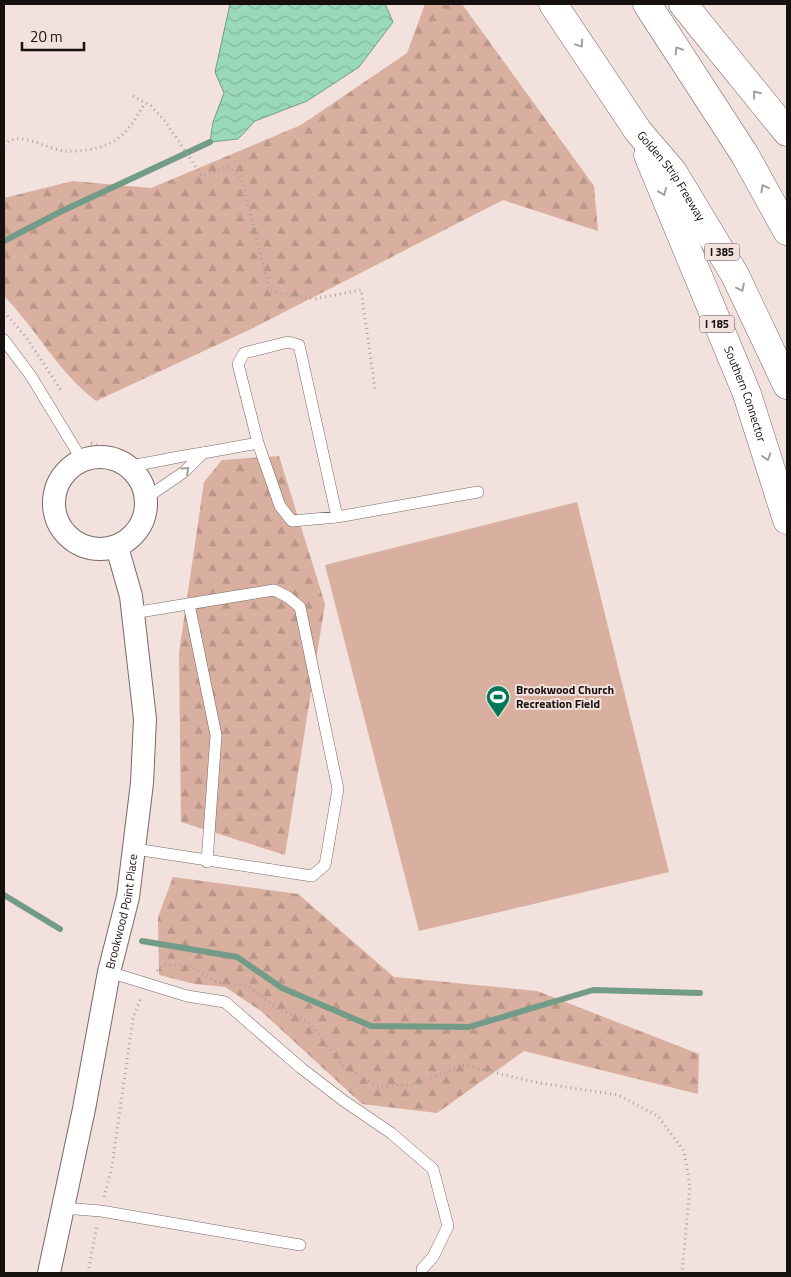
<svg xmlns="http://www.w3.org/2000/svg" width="791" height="1277" viewBox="0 0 791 1277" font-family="'Titillium Web',sans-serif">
<defs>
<pattern id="forest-firs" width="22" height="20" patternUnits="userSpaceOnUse" patternTransform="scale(1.25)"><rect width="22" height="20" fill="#d9afa0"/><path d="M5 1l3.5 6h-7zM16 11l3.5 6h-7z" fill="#ba9689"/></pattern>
<pattern id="water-waves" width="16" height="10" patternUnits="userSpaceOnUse" patternTransform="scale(1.25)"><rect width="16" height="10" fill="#9ad8bc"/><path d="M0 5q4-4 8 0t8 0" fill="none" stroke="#84b8a0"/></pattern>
</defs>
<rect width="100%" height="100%" fill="#f2e1dc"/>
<!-- grass -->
<polygon fill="#d9afa0" points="577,502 669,872 419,931 325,565"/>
<!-- forest -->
<g fill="url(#forest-firs)">
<path d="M425,4H462L594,186L598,231L503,200L249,330L96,401C59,373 36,329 4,296V198L73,181L151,188L301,125L407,53Z"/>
<polygon points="279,456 325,604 285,855 181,822 179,653 204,482 222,460"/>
<polygon points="173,877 298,894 394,977 537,991 699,1054 698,1094 524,1051 437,1113 362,1104 261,1011 225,987 195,984 159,975 158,917"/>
</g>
<!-- water -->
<polygon fill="url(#water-waves)" stroke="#729c88" points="230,4 385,4 393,22 359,67 307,101 255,121 238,139 210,142 213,122 224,93 215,72"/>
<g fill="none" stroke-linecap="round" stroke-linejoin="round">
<!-- stream -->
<g stroke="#729c88" stroke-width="6">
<polyline points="4,241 62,211 210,142"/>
<polyline points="4,895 60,929"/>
<polyline points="142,941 237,957 282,988 371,1026 469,1027 593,990 700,993"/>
</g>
<!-- service casing -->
<g stroke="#786964" stroke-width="12">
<g id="service">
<polyline points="4,340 31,376 82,460"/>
<polyline points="203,453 258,443"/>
<path d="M128,466C154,463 177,456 203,453L184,472L146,498"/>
<polyline points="337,517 299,345 288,342 244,353 238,364 258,443 280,506 292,521 337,517 478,492"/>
<polyline points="189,604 216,735 207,862"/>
<polyline points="133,613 274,590 288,597 300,607 338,789 325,865 312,876 135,849"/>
<polyline points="109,972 187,996 225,1002 301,1068 344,1101 391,1133 433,1169 448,1226 433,1257 422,1269"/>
<polyline points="63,1208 101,1211 300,1245"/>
</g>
</g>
<!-- minor casing -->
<g stroke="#786964" stroke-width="24">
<g id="minor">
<circle cx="100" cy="503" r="46"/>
<path id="s1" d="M49,1273L84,1109L109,972L128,897L142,783L145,719L131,596L117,547"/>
</g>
</g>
<!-- motorway casing -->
<g stroke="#786964" stroke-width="29">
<g id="motorway">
<path id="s2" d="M553,4L638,131L673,172L735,275L787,385"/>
<polyline points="647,4 745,155 787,231"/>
<polyline points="683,4 787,132"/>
<path id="s3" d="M648,155L747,394L787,520"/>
</g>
</g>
<!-- path -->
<g stroke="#aea09d" stroke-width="3" stroke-dasharray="1 4" stroke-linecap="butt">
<polyline points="133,96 151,106 165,121 202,176 229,167 242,179 270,291 314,299 361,290 375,389"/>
<path d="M4,145C18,129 48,150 65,151C81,152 104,149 117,139C130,130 137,116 145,103"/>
<polyline points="4,312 26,337 61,390"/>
<polyline points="91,443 121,453"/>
<polyline points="157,971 163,965 191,966 216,982 248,986 278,1009 308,1021 343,1066 379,1087 416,1084 463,1065 539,1083 618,1095 658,1116 684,1151 690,1186 682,1273"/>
<polyline points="104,1197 112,1166 133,1018 141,997"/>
<polyline points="88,1273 97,1225"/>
</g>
<!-- service -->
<use href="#service" stroke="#fff" stroke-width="11"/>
<!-- minor -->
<use href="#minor" stroke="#fff" stroke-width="22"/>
<!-- motorway -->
<use href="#motorway" stroke="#fff" stroke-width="28"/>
</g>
<!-- one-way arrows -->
<defs><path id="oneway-chevron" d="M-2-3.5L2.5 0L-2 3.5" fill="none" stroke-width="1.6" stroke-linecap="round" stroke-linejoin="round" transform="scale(1.25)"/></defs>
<g stroke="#a29f9f">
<use href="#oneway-chevron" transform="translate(580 44) rotate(56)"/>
<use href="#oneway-chevron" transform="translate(678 50) rotate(-123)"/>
<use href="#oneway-chevron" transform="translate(756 94) rotate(-129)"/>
<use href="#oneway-chevron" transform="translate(764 188) rotate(-119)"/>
<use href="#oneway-chevron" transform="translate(663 192) rotate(68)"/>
<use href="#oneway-chevron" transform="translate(741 288) rotate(64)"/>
<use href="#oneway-chevron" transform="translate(767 457) rotate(72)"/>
<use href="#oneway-chevron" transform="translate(186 470) rotate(-42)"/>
</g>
<!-- icons -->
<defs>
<g id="stadium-pin" transform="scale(1.25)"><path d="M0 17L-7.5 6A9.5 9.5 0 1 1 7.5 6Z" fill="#007855" stroke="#f2e1dc"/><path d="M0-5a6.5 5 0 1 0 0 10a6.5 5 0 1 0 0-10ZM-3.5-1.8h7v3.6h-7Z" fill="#fff"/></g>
</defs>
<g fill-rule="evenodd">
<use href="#stadium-pin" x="498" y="697"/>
</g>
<g text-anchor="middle" stroke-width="4" stroke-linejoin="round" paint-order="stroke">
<!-- shield labels -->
<g fill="#f2e1dc" stroke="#584f4c" stroke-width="1">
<rect x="704.5" y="243.5" width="35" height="17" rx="4"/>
<rect x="699.5" y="315.5" width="35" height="17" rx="4"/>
</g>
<g font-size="11" font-weight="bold" fill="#16100f">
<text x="722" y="256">I 385</text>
<text x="717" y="328">I 185</text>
</g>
<!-- street labels -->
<g font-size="12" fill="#16100f" stroke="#f2e1dc">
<text dy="4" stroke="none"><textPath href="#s2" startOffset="209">Golden Strip Freeway</textPath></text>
<text dy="4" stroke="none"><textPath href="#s3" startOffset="258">Southern Connector</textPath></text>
<text dy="4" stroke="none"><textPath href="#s1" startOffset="369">Brookwood Point Place</textPath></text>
</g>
<!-- poi labels -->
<g font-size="12" font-weight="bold" fill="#16100f" stroke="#f2e1dc" text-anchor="start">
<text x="516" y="694">Brookwood Church<tspan x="516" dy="14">Recreation Field</tspan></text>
</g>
</g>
<!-- border -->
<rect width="791" height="1277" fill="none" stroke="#16100f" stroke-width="10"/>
<!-- scale -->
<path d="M22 42v8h62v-8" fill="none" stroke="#16100f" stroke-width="2.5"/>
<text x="30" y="42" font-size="15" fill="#16100f" stroke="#f2e1dc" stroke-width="4" paint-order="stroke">20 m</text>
</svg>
